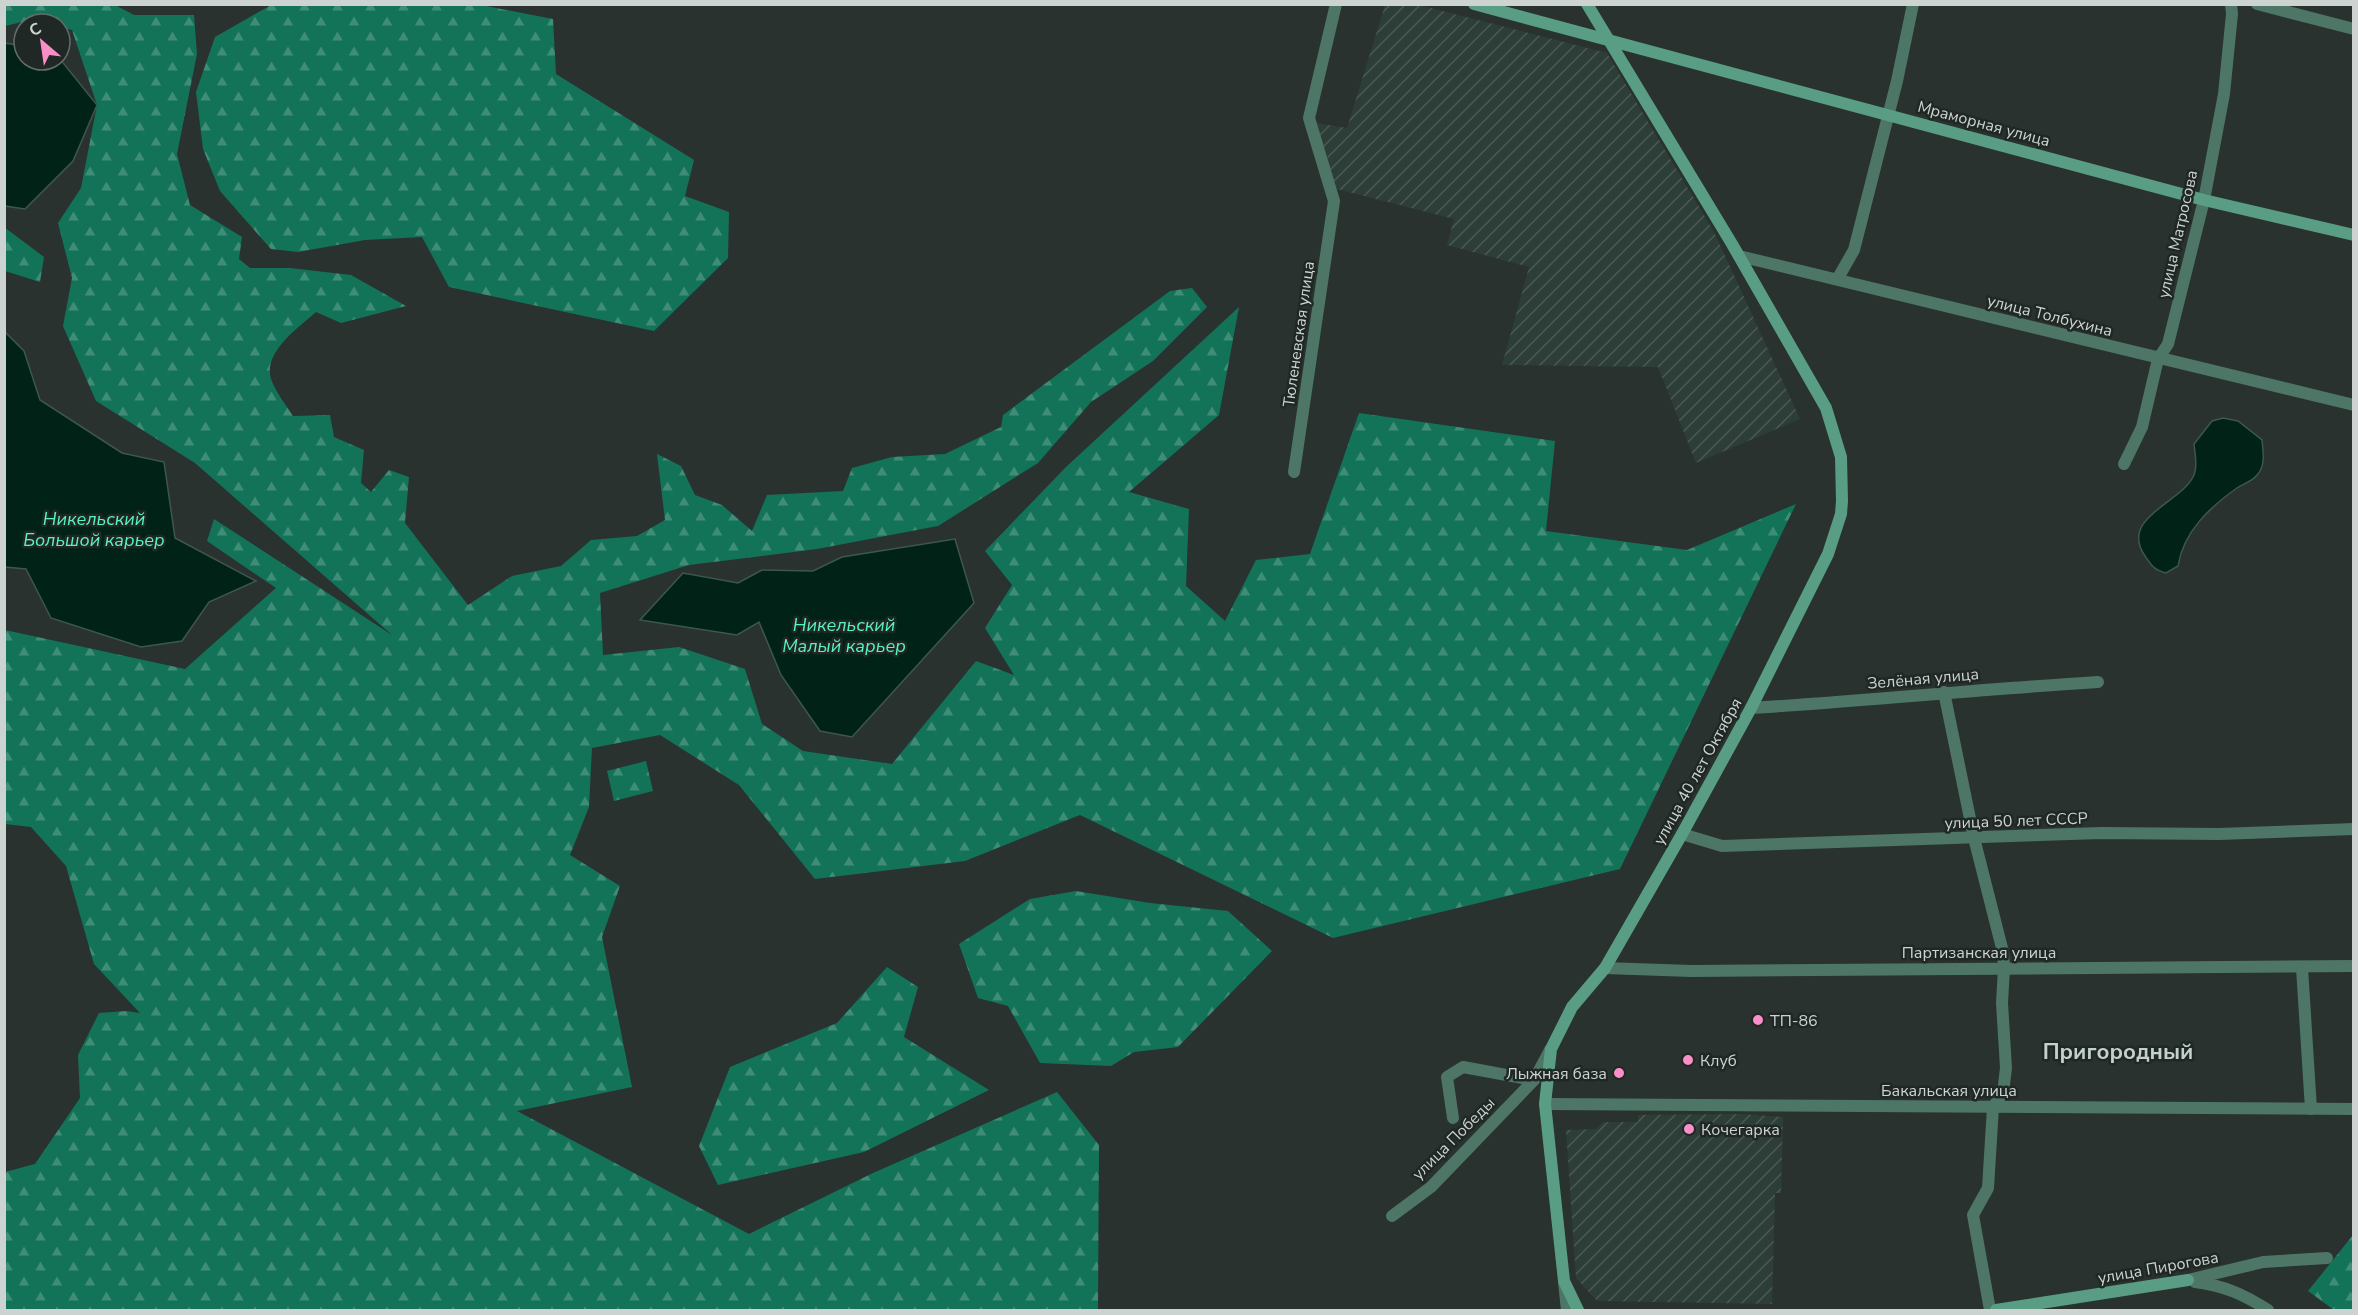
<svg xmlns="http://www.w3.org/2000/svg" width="2358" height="1315" viewBox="0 0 2358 1315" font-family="'Nunito Sans',sans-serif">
<defs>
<pattern id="industrial-furrows" width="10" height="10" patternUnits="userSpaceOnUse" patternTransform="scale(1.5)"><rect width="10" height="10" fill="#2d3e38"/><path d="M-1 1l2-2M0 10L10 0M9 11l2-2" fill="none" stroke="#4a5954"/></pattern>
<pattern id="forest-firs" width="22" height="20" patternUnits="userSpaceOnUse" patternTransform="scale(1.5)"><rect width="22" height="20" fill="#137358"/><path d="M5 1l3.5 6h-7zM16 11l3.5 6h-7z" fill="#3f8c77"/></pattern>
</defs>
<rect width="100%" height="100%" fill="#29322e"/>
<!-- industrial -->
<g fill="url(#industrial-furrows)">
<polygon points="1385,5 1419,5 1607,53 1714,232 1800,419 1696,463 1658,367 1502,365 1529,267 1447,245 1454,219 1333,188 1327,155 1312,141 1316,123 1347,128"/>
<polygon points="1740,1114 1783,1117 1781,1193 1775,1193 1772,1304 1597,1301 1576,1278 1566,1130 1596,1129 1603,1122 1638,1122 1638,1115"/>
</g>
<!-- forest -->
<g fill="url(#forest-firs)">
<path d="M5,5H115L134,15H194L197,54L177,154L190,205L242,237L239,259L250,268H290L351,275L406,306L341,323L316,312C298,328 263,352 271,379C275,391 286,405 293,416L330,415L334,437L364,450L361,483L371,492L389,470L409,477L405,523L468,605L512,576L561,566L591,540L637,536L665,520L657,454L681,466L695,495L722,505L752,531L767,495L843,491L852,468L892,457L945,454L1001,427L1003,415L1170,291L1192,288L1207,307L1153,361L1091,402L1038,463L938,526L817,549L689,565L600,593L603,655L679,647L745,669L762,724L803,751L892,764L976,661L1014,675L985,628L1012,585L985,551L1066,467L1239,307L1219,415L1129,492L1189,509L1186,586L1225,621L1256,560L1310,554L1359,413L1555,441L1546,531L1687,550L1796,504L1620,869L1333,938L1080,815L965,861L815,879L739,785L660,735L592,748L589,807L570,855L620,886L602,937L632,1087L517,1111L749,1234L873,1173L1057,1092L1099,1145L1098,1310H5V1172L35,1164L80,1098L78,1055L99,1013L126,1011L140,1013L94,964L66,866L31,827L5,824V630L185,669L276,588L207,541L214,519L392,635L195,463L96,401L63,326L72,278L58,223L81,188L97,105L72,30L60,27V24H48L30,20L5,26Z"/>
<polygon points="271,5 481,5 553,19 556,74 694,160 685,196 729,212 728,258 654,331 449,287 422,237 365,240 298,252 271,249 220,191 203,149 196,92 215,37"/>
<polygon points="4,227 44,257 40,282 5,271"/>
<polygon points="646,761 653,791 614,801 607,771"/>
<polygon points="1076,891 1150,903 1228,911 1272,951 1178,1047 1134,1052 1111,1066 1040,1063 1008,1006 978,998 959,944 1030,899"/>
<polygon points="887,967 918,987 904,1037 989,1090 864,1152 718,1185 699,1146 730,1067 837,1023"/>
<polygon points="2353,1235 2353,1310 2334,1310 2308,1291"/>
</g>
<!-- water -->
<g fill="#002217" stroke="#3e574e" stroke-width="1.5">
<polygon points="4,43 24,46 24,60 60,59 97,105 73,161 25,209 5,206"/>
<polygon points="4,331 24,351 40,400 122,453 164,462 175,538 256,581 209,602 182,641 141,647 51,618 26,569 5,567"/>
<path d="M2223,418L2238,421L2262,440C2263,451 2266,466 2257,475C2253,481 2243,484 2237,488C2210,507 2183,532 2178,566L2166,573C2154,570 2152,566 2145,556C2119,518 2180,503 2193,477C2198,468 2195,454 2194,444L2212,421Z"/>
<polygon points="955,539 974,603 852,737 820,731 781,675 759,622 737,635 640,620 683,573 738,583 762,570 813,571 842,557"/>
</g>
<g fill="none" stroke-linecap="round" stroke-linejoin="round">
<!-- street -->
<g stroke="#4d7666" stroke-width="12">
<polyline points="2257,4 2354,29"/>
<polyline points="1739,256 2354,405"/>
<polyline points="1838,278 1854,250 1897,81 1913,4"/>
<polyline points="2124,464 2142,427 2158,359 2168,344 2204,200 2224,94 2232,14 2231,4"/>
<polyline points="1294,472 1334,201 1309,118 1336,4"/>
<polyline points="1944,692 1974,838 2003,952 2004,968 2002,1003 2006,1068 2003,1093 1993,1107 1988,1188 1973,1215 1990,1310"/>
<path d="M1751,708C1867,701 1982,689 2098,682"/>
<polyline points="1682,834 1722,846 2101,833 2219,834 2354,829"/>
<polyline points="1605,968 1691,971 2354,966"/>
<polyline points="2302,968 2311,1109"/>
<polyline points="1545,1104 2354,1109"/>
<polyline points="1453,1118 1447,1077 1463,1067 1534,1080"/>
<polyline points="1392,1216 1431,1187 1534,1080 1550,1050"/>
<polyline points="2188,1280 2263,1262 2327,1258"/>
<polyline points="1564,1282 1567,1310"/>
<path d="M2195,1282C2225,1286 2243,1294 2268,1310"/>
</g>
<!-- secondary -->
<g stroke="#599e84" stroke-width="12">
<polyline points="1474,4 2204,200 2354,235"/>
<polyline points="1578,1310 1564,1281 1545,1104 1551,1049 1572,1007 1605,968 1682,834 1751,708 1828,554 1841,514 1842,501 1841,457 1826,408 1732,244 1587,4"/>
<polyline points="1996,1310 2188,1280"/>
</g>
</g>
<!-- markers -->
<g fill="#fa8fc7" stroke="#1f2825" stroke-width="2">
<circle cx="1758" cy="1020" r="6"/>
<circle cx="1688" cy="1060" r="6"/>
<circle cx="1619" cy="1073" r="6"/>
<circle cx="1689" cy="1129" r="6"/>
</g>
<g text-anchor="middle" stroke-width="5" stroke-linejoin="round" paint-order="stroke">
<!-- street labels -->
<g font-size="16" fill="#cdd3d0" stroke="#1f2825">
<text transform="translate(1984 123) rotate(15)" y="6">Мраморная улица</text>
<text transform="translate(2177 234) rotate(-77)" y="6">улица Матросова</text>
<text transform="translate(2050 315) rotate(14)" y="6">улица Толбухина</text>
<text transform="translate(1298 334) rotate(-82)" y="6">Тюленевская улица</text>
<text transform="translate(1923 678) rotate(-5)" y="6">Зелёная улица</text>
<text transform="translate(1697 771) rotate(-61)" y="6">улица 40 лет Октября</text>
<text transform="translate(2016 820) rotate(-2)" y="6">улица 50 лет СССР</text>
<text x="1979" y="958">Партизанская улица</text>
<text x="1949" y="1096">Бакальская улица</text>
<text transform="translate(1453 1138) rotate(-45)" y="6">улица Победы</text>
<text transform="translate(2158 1267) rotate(-10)" y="6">улица Пирогова</text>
</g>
<!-- poi labels -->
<g font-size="16" fill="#cdd3d0" stroke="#1f2825" text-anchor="start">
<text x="1770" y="1026">ТП-86</text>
<text x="1700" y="1066">Клуб</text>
<text x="1607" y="1079" text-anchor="end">Лыжная база</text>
<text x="1701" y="1135">Кочегарка</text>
</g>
<!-- water labels -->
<g font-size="18" font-style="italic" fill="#58f3c2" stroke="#1f2825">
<text x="94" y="525">Никельский<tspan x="94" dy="21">Большой карьер</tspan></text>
<text x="844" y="631">Никельский<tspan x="844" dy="21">Малый карьер</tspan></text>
</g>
<!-- district labels -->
<g font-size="22" font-weight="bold" fill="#c4d0cb" stroke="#1f2825">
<text x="2118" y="1059">Пригородный</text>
</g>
</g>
<!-- border -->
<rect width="2358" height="1315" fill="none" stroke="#cdd3d0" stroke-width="12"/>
<!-- north arrow -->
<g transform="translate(42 42) rotate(331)"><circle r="28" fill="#1f2825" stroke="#656c69" stroke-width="1.5"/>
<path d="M0-4.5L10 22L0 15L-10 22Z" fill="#fa8fc7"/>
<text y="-9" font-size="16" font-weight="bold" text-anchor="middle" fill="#cdd3d0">С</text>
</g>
</svg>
